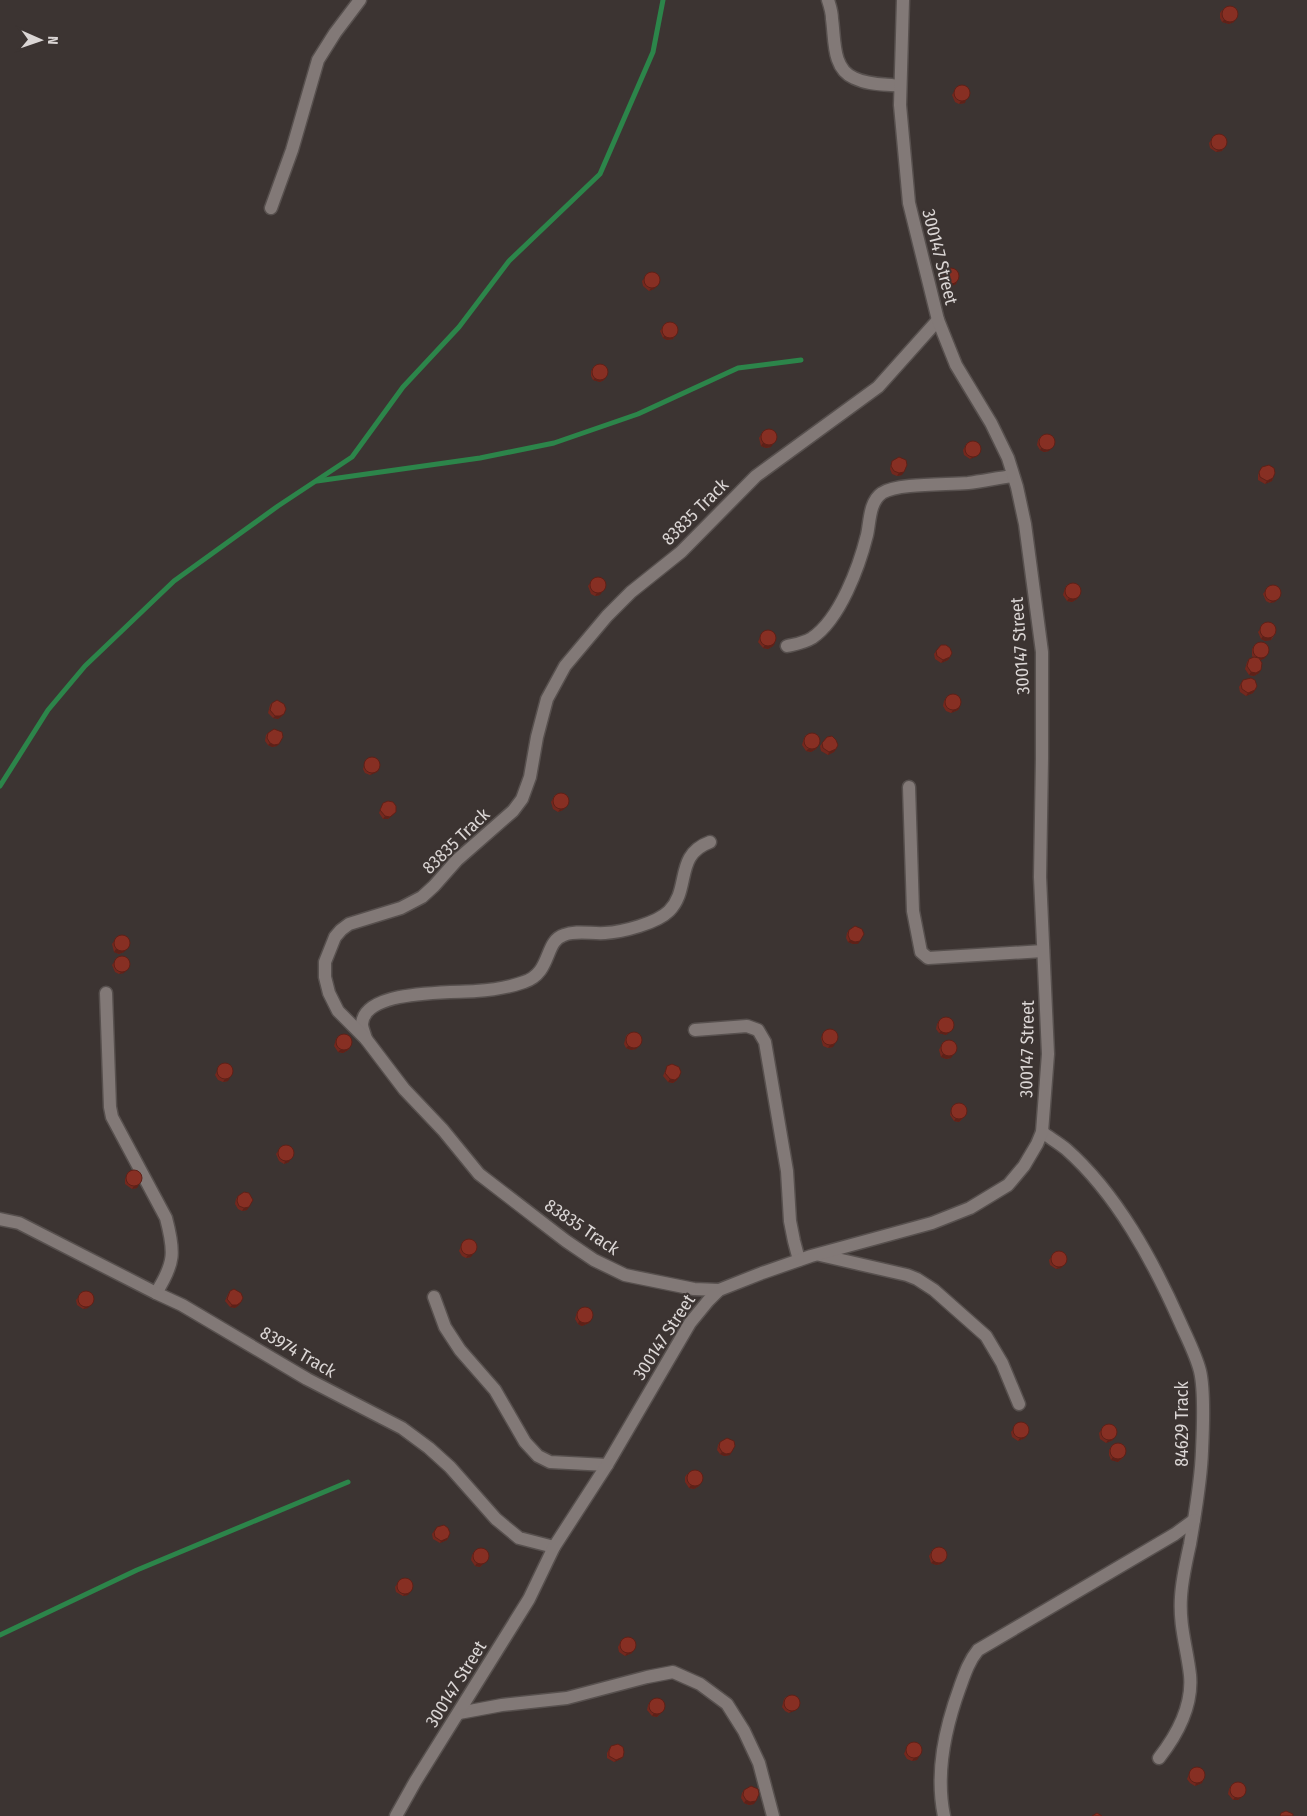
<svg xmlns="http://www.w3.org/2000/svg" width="1307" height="1816" viewBox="0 0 1307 1816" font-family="'Fira Sans Condensed',sans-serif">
<rect width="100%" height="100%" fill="#3c3432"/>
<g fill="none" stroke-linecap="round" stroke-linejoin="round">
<!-- stream -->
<g stroke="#2c854a" stroke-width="5">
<polyline points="317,481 480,458 554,443 638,414 738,368 801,360"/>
<polyline points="0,786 48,710 85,666 174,581 278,506 352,457 403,387 459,327 509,261 600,174 653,52 663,0"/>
<polyline points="0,1635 137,1570 348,1482"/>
</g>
<!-- minor casing -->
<g stroke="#57504e" stroke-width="15">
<g id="minor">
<path d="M828,0C830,6 832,13 832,19C835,39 832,69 854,78C868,85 885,84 900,86"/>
<polyline points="271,208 292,150 318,60 335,33 360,0"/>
<path d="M787,646C796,644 804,643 812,638C840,619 859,567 867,535C870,522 869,502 882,493C898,483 947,485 968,483C983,481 998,478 1013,476"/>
<polyline points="909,787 913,911 921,952 928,958 1043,951"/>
<path d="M106,993L110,1107L112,1117L166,1218C175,1252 175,1263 156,1293"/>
<polyline points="695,1030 747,1026 758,1030 765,1042 787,1171 790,1221 794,1241 799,1260"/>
<path d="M366,1039C365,1035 362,1028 362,1024C364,989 452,993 476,991C491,990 510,987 524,982C552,973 544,941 564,935C576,930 592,934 605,933C623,932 657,923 669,911C691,889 674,855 710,842"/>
<path d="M1042,1132C1050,1138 1059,1143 1066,1149C1117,1194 1153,1261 1180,1322C1187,1338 1196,1355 1200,1371C1205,1392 1203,1429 1202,1451C1201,1482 1195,1514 1190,1544C1186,1562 1182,1579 1181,1597C1179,1626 1187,1648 1190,1675C1193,1706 1177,1735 1159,1758"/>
<polyline points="0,1219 19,1223 156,1293 182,1305 307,1379 402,1428 429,1448 450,1467 496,1519 519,1538 554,1547"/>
<polyline points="820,1255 907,1275 917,1279 934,1290 986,1336 1002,1363 1019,1404"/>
<polyline points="719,1290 694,1289 625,1275 594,1260 566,1241 479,1174 443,1130 404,1089 366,1039 338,1011 329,993 325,977 325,962 335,937 341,930 349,924 401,908 422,897 434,886 457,860 513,811 522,799 530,777 537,737 547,699 565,666 607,616 631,592 681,552 756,476 878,387 938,320"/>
<polyline points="434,1297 445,1327 460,1350 495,1390 525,1442 538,1456 550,1462 607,1465"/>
<polyline points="459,1713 502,1705 567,1698 647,1677 673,1672 700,1684 727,1704 744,1731 759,1763 773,1816"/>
<polyline points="396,1816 415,1782 529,1599 554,1547 607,1465 690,1323 708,1301 719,1290 762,1273 811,1256 932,1223 970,1208 1008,1185 1024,1166 1037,1144 1042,1132 1048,1054 1040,877 1042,758 1042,652 1025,524 1017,487 1008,458 991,423 956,365 938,320 909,203 900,105 903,0"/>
<path d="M944,1816C935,1772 945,1728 960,1687C965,1673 969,1661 978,1650L1175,1534L1194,1520"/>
</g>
</g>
<!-- minor -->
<use href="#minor" stroke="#827977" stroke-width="12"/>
</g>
<!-- wall -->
<g fill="#74281e">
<polygon points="1222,10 1234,22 1229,24 1222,22 1220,18 1220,13"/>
<polygon points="957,87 965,103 959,104 955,102 952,95"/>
<polygon points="1214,136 1227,144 1222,151 1216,152 1210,148 1209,143"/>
<polygon points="946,270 957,281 956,284 949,287 944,285 941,280 944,273"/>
<polygon points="649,273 654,289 649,291 643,286 642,281"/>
<polygon points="667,322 678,332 673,339 667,340 663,338 660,331"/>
<polygon points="593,368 606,377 604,380 600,382 593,380 591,376 591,371"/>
<polygon points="763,431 771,447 766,448 761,446 759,438"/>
<polygon points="1040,438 1049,451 1044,452 1040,450 1037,445 1038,440"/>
<polygon points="967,443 977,456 970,459 964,455 963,450"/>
<polygon points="892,461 902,475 897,476 892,474 890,469 891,464"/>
<polygon points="1262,467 1273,478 1272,481 1265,484 1258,480 1258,475"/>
<polygon points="593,579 600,595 595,596 591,594 588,586"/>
<polygon points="1067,585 1079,596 1077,599 1072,602 1067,601 1063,595 1065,588"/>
<polygon points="1268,587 1275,602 1270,603 1266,601 1263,594"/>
<polygon points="1265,623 1276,633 1271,640 1265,641 1261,639 1258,632"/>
<polygon points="763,632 775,643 773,646 768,649 763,648 758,642 761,635"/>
<polygon points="941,645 950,657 948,660 941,663 935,659 934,654"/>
<polygon points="1254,646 1265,658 1261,660 1259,673 1254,676 1249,675 1245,669 1247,662 1249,659 1253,657 1252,656 1252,649"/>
<polygon points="1243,680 1255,690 1253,693 1246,696 1240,692 1239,687"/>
<polygon points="946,698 960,707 958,710 951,713 946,711 943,706 944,701"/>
<polygon points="272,703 284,714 282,716 278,719 273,718 268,713 270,705"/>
<polygon points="268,733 277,746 272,747 268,745 265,741 266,735"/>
<polygon points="806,735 818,746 816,749 811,752 806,751 802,745 804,738"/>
<polygon points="827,737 836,749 834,752 828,755 821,751 820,746"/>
<polygon points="367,759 379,770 377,772 370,775 365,773 363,769 365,762"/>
<polygon points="555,795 563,810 558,812 553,809 551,802"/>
<polygon points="383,803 394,814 388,819 383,819 379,813"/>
<polygon points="849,930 858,944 853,944 848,942 846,938 847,933"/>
<polygon points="118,936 124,952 119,954 114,952 112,944"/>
<polygon points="117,958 124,973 119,974 115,972 112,965"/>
<polygon points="939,1021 954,1028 946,1035 939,1033 936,1029 937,1024"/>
<polygon points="825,1031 833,1047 828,1048 823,1046 821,1038"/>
<polygon points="628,1034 636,1049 631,1050 626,1048 624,1044 626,1036"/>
<polygon points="338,1037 350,1048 348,1050 343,1053 338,1052 334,1046 336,1039"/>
<polygon points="943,1042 951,1058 946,1059 941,1057 939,1050"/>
<polygon points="220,1065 228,1081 223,1082 218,1080 215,1075"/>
<polygon points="667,1066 677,1080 673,1083 668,1082 663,1076 666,1069"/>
<polygon points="952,1107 967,1114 959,1122 954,1121 950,1115 951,1110"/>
<polygon points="281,1147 289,1162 284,1164 279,1161 276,1154"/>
<polygon points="129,1172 137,1188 132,1189 125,1184 125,1179"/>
<polygon points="238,1196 247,1210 242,1211 238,1209 235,1204 236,1199"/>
<polygon points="464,1241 471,1257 466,1258 462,1256 459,1251 462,1244"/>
<polygon points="1056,1251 1061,1268 1056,1269 1050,1265 1049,1260"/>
<polygon points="83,1291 88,1308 83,1309 77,1305 76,1300"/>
<polygon points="230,1291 241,1302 239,1305 235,1308 230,1307 225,1301 228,1294"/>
<polygon points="579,1310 589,1323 582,1326 578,1324 575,1319 577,1312"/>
<polygon points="1018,1423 1027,1435 1025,1438 1018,1441 1012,1437 1011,1432"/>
<polygon points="1105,1425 1113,1440 1106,1443 1100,1439 1099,1433"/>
<polygon points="720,1442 730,1455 724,1456 720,1454 717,1450 718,1445"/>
<polygon points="1111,1447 1124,1457 1118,1462 1111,1460 1109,1455 1109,1450"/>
<polygon points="687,1474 701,1483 699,1486 694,1489 689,1488 685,1482 685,1477"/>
<polygon points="437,1527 448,1538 447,1540 440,1543 433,1539 432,1534"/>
<polygon points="933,1549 941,1564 936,1565 931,1563 929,1556"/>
<polygon points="474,1552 486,1561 480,1567 475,1566 471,1560 472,1555"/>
<polygon points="400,1580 408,1595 403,1596 396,1592 395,1587"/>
<polygon points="622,1639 632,1653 625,1656 619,1652 618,1647"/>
<polygon points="786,1697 796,1710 789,1713 785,1711 782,1707 784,1699"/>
<polygon points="650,1702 665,1709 657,1717 652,1716 647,1710 648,1705"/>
<polygon points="909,1744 917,1760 912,1761 907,1759 904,1754 907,1747"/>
<polygon points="611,1746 623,1757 621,1759 614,1762 607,1758 607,1753"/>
<polygon points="1192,1769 1203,1780 1202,1783 1195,1786 1190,1783 1187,1779 1190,1772"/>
<polygon points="1231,1786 1244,1795 1238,1800 1233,1800 1228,1794 1229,1789"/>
<polygon points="744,1790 754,1804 749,1805 744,1803 741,1798 742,1793"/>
</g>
<!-- shaded-wall -->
<g fill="#5e2118">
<polygon points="1236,19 1234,22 1229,24 1222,22 1224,20"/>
<polygon points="966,100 965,103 959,104 961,101"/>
<polygon points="1223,148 1222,151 1216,152 1218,150"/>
<polygon points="957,281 956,284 949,287 950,284"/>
<polygon points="660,283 654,289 649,291 651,288"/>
<polygon points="665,335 674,336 673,339 667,340 663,338"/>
<polygon points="606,377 604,380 600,382 593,380 595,378"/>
<polygon points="763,443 773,444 771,447 766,448 761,446"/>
<polygon points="1042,447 1051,448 1049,451 1044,452 1040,450"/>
<polygon points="979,454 977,456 970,459 972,457"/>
<polygon points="904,472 902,475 897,476 899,473"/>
<polygon points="1273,478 1272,481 1265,484 1267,481"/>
<polygon points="602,592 600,595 595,596 597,593"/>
<polygon points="1079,596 1077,599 1072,602 1067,601 1069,598"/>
<polygon points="1277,600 1275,602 1270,603 1272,601"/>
<polygon points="1263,636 1272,637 1271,640 1265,641 1261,639"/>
<polygon points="775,643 773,646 768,649 763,648 765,645"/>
<polygon points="1267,655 1265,658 1261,660 1258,657"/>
<polygon points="950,657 948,660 941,663 943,660"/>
<polygon points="1261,670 1259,673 1254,676 1249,675 1251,672"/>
<polygon points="1255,690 1253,693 1246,696 1248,693"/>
<polygon points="960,707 958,710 951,713 953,710"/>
<polygon points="284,714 282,716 278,719 273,718 275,716"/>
<polygon points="270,743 279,744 277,746 272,747 268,745"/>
<polygon points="818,746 816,749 811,752 806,751 808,749"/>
<polygon points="836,749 834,752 828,755 829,752"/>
<polygon points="379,770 377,772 370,775 372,773"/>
<polygon points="565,808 563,810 558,812 560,809"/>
<polygon points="396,812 388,819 383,819 385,816"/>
<polygon points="850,940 860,941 858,944 853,944 848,942"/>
<polygon points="129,946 124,952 119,954 114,952 116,949"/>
<polygon points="126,970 124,973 119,974 121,972"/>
<polygon points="954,1028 946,1035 939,1033 941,1031"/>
<polygon points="835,1044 833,1047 828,1048 830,1045"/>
<polygon points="628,1046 638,1047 636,1049 631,1050 626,1048"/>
<polygon points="350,1048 348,1050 343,1053 338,1052 340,1050"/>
<polygon points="943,1054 953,1055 951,1058 946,1059 941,1057"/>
<polygon points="679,1077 677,1080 673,1083 668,1082 670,1079"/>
<polygon points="230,1078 228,1081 223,1082 225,1079"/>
<polygon points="967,1114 959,1122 954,1121 956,1118"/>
<polygon points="290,1160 289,1162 284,1164 285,1161"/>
<polygon points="139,1185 137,1188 132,1189 134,1186"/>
<polygon points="249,1207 247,1210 242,1211 244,1208"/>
<polygon points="473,1254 471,1257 466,1258 468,1255"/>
<polygon points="1067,1262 1061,1268 1056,1269 1058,1267"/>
<polygon points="241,1302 239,1305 235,1308 230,1307 232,1305"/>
<polygon points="90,1305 88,1308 83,1309 85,1307"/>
<polygon points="579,1321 591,1321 589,1323 582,1326 578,1324"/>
<polygon points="1027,1435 1025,1438 1018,1441 1020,1438"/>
<polygon points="1115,1437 1113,1440 1106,1443 1108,1440"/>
<polygon points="722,1452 731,1453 730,1455 724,1456 720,1454"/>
<polygon points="1126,1454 1118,1462 1111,1460 1113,1457"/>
<polygon points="701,1483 699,1486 694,1489 689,1488 691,1485"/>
<polygon points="448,1538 447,1540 440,1543 441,1541"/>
<polygon points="488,1559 480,1567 475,1566 477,1563"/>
<polygon points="933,1561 943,1562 941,1564 936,1565 931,1563"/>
<polygon points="413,1589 408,1595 403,1596 404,1594"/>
<polygon points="634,1650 632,1653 625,1656 627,1653"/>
<polygon points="798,1708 796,1710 789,1713 791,1711"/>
<polygon points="665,1709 657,1717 652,1716 654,1713"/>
<polygon points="623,1757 621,1759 614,1762 616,1760"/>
<polygon points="919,1757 917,1760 912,1761 914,1758"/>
<polygon points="1203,1780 1202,1783 1195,1786 1196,1783"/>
<polygon points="1246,1793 1238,1800 1233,1800 1235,1797"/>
<polygon points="746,1800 756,1801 754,1804 749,1805 744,1803"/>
</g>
<!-- building -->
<g fill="#872f23" stroke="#5e2118">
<circle cx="1230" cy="14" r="8"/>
<circle cx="962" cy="93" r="8"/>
<circle cx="1219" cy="142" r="8"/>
<circle cx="951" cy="276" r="8"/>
<circle cx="652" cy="280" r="8"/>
<circle cx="670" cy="330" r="8"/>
<circle cx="600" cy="372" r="8"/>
<circle cx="769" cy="437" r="8"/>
<circle cx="1047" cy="442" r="8"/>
<circle cx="973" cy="449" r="8"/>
<polygon points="899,457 906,460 907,465 904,472 899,473 894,471 891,466 892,461"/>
<polygon points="1269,465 1274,468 1275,473 1273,478 1267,481 1260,477 1259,472 1262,467"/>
<circle cx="598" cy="585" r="8"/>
<circle cx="1073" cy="591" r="8"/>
<circle cx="1273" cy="593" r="8"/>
<circle cx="1268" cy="630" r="8"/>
<circle cx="768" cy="638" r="8"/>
<circle cx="1261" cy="650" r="8"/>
<polygon points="941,645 946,645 950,648 952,653 950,657 943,660 937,656 936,651"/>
<polygon points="1254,657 1259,658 1262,663 1261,670 1256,673 1251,672 1247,666 1249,659"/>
<polygon points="1251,678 1255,680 1257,686 1255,690 1248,693 1242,689 1241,684 1243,680"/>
<circle cx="953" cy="702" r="8"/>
<polygon points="277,700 284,704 286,709 284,714 280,716 275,716 270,710 272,703"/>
<polygon points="274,729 282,732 283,737 279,744 274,745 270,743 267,738 268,733"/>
<circle cx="812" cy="741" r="8"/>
<polygon points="832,736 836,740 838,745 836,749 829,752 823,748 822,743 827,737"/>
<circle cx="372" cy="765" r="8"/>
<circle cx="561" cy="801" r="8"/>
<polygon points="388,801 393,802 396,806 396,812 390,817 385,816 380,810 383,803"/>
<polygon points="855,926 862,929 864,934 860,941 855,942 850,940 848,935 849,930"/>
<circle cx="122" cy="943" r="8"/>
<circle cx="122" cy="964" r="8"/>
<circle cx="946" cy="1025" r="8"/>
<circle cx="830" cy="1037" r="8"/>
<circle cx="634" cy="1040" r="8"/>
<circle cx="344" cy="1042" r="8"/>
<circle cx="949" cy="1048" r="8"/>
<circle cx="225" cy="1071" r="8"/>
<polygon points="672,1064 679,1067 681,1072 679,1077 675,1080 670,1079 665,1073 667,1066"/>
<circle cx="959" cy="1111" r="8"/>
<circle cx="286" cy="1153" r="8"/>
<circle cx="134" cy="1178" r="8"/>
<polygon points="244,1192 249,1193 253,1200 249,1207 244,1208 239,1206 237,1201 238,1196"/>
<circle cx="469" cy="1247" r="8"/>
<circle cx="1059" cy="1259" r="8"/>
<polygon points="234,1289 241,1293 243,1298 241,1302 237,1305 232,1305 227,1299 230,1291"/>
<circle cx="86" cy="1299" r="8"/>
<circle cx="585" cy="1315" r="8"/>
<circle cx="1021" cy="1430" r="8"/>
<circle cx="1109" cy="1432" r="8"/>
<polygon points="727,1438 734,1441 735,1446 731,1453 726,1454 722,1452 719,1447 720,1442"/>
<circle cx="1118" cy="1451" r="8"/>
<circle cx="695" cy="1478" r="8"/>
<polygon points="444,1525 448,1528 450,1533 448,1538 441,1541 435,1537 434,1532 437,1527"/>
<circle cx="939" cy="1555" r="8"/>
<circle cx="481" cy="1556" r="8"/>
<circle cx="405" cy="1586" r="8"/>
<circle cx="628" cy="1645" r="8"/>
<circle cx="792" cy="1703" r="8"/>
<circle cx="657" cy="1706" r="8"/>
<circle cx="914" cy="1750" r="8"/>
<polygon points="618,1744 623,1747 624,1752 623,1757 616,1760 609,1756 609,1751 611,1746"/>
<circle cx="1197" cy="1775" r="8"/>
<circle cx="1238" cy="1790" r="8"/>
<polygon points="751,1786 758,1789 759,1794 756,1801 750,1802 746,1800 743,1795 744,1790"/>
<polygon points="1286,1811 1293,1814 1293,1816 1280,1816 1281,1813"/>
<polygon points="1097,1813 1102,1816 1092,1816"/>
</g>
<g text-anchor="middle" stroke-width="4" stroke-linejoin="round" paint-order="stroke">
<!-- street labels -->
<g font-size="18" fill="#dbd6d5" stroke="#3c3432">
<text transform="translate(940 257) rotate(76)" y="6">300147 Street</text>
<text transform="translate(695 512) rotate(-45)" y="6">83835 Track</text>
<text transform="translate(1020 646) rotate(-94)" y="6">300147 Street</text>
<text transform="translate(456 841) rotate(-44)" y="6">83835 Track</text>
<text transform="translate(1027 1049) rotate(-89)" y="6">300147 Street</text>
<text transform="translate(582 1227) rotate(34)" y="6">83835 Track</text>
<text transform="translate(664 1337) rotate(-57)" y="6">300147 Street</text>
<text transform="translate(298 1352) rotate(30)" y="6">83974 Track</text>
<text transform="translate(1182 1424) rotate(-90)" y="6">84629 Track</text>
<text transform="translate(456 1684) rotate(-58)" y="6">300147 Street</text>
</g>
</g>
<!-- north arrow -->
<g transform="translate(40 40) rotate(92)" stroke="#3c3432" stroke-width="4" paint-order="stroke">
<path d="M0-4L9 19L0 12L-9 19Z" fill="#dbd6d5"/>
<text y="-8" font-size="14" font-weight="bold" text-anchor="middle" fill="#dbd6d5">N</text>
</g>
</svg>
